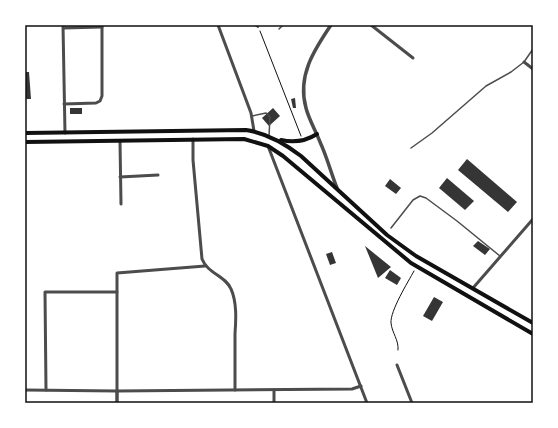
<svg xmlns="http://www.w3.org/2000/svg" width="558" height="428" viewBox="0 0 558 428" font-family="'Noto Serif',serif">
<rect width="100%" height="100%" fill="#fff"/>
<!-- building -->
<g fill="#353535">
<polygon points="25,72 29,72 31,99 25,99"/>
<polygon points="295,98 296,108 293,108 291,99"/>
<rect x="70" y="108" width="12" height="6"/>
<polygon points="273,108 280,116 269,126 262,118"/>
<polygon points="467,159 517,202 508,212 458,170"/>
<polygon points="447,178 474,201 465,210 439,188"/>
<polygon points="390,179 401,188 396,194 385,186"/>
<polygon points="478,241 490,249 485,255 473,246"/>
<polygon points="365,246 391,267 378,278"/>
<polygon points="332,252 336,263 330,265 326,254"/>
<polygon points="390,270 401,278 397,285 385,278"/>
<polygon points="434,297 443,302 432,321 423,316"/>
</g>
<g fill="none" stroke-linecap="round" stroke-linejoin="round">
<!-- path -->
<g stroke="#111" stroke-width="1">
<polyline points="260,31 301,136"/>
<path d="M398,350C399,340 392,333 391,323C390,311 408,282 414,271"/>
</g>
<!-- service -->
<g stroke="#4c4c4c" stroke-width="1.5">
<polyline points="279,29 283,25"/>
<polyline points="252,116 266,113 270,117 269,136"/>
<polyline points="411,148 432,133 486,86 511,72 524,62 533,49"/>
<polyline points="391,228 413,200 420,196 426,198 457,221 500,256"/>
</g>
<!-- pedestrian -->
<polyline stroke="#4c4c4c" stroke-width="2" points="255,25 258,27"/>
<!-- minor -->
<g stroke="#4c4c4c" stroke-width="3">
<polyline points="63,25 65,133"/>
<polyline points="218,25 251,113 254,131"/>
<polyline points="371,25 413,58"/>
<polyline points="64,28 102,27"/>
<polyline points="524,62 533,69"/>
<polyline points="64,104 96,103 100,101 102,96 102,25"/>
<path d="M193,139V160L202,259C208,274 225,275 231,289C237,302 236,320 235,334C235,353 235,371 235,390"/>
<polyline points="120,141 121,204"/>
<polyline points="268,146 367,403"/>
<polyline points="120,177 158,175"/>
<polyline points="473,288 533,219"/>
<polyline points="397,365 412,403"/>
<polyline points="25,390 117,391 352,389 361,386"/>
<polyline points="46,390 45,292 117,292"/>
<polyline points="274,390 274,403"/>
<polyline points="117,391 117,273 205,266"/>
</g>
<!-- tertiary -->
<g stroke="#4c4c4c" stroke-width="3.5">
<path d="M331,25C314,50 297,76 306,108C309,120 316,131 320,142C327,157 331,173 337,188"/>
<polyline points="117,403 117,391"/>
</g>
<!-- secondary -->
<g stroke="#111" stroke-width="4">
<path d="M25,133L246,130C267,133 284,143 301,156L387,235L416,256L533,323"/>
<path d="M281,140C294,143 306,141 317,134"/>
<polyline points="25,142 244,139 268,146 283,156 411,263 533,334"/>
</g>
</g>
<!-- border -->
<rect width="558" height="428" fill="none" stroke="#ffffff" stroke-width="52"/>
<rect x="26" y="26" width="506" height="376" fill="none" stroke="#111" stroke-width="1.5"/>
</svg>
